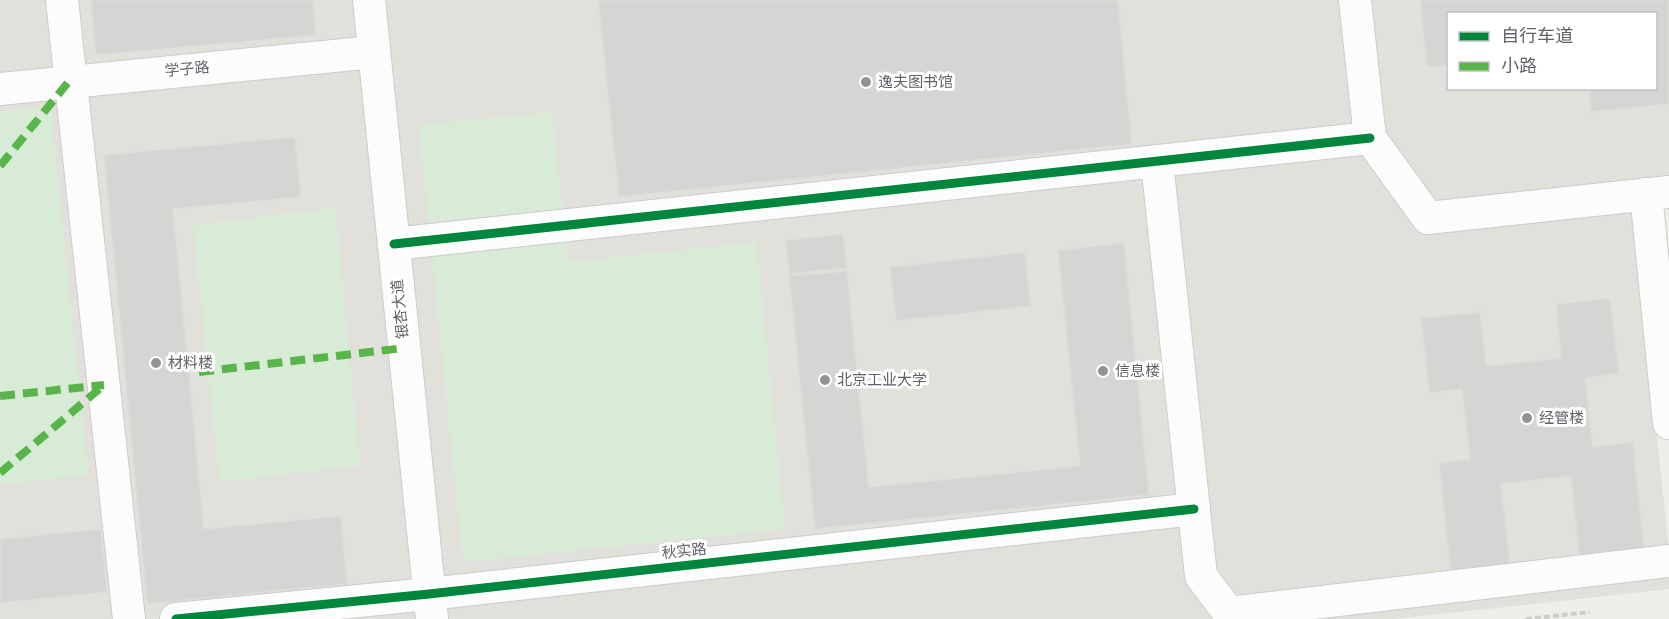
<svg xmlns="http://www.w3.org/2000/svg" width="1669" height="619" viewBox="0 0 1669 619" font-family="Overpass,'Noto Sans SC',sans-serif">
<rect width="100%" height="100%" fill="#efeeea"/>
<!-- education -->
<path fill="#e2e0da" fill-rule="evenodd" d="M0,0H1669V206L1633,210L1669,550V589L1395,619H0ZM1448,14H1656V88H1448Z"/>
<!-- green -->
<g fill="#d8ebd6">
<polygon points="50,106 88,475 0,485 0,112"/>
<polygon points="552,112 568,262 756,242 785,529 463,562 419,125"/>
<polygon points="335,208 360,466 220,482 193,225"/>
</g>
<!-- building -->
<g fill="#d6d5d3" stroke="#deddd9" stroke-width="1.5">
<polygon points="91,0 313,0 316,35 96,55"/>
<polygon points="598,0 1118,0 1132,144 619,197"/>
<polygon points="1420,0 1669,0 1669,104 1591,112 1589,88 1656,88 1656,14 1448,14 1448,65 1427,67"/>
<polygon points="295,137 301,197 173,209 204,529 341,516 347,584 147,604 104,155"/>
<polygon points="843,234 847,268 789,274 786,240"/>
<polygon points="1124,243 1149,495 815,529 789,276 847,271 869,487 1080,466 1058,250"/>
<polygon points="1025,252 1031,306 896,321 890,267"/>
<polygon points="1610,298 1619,374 1585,378 1593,447 1633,442 1645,557 1580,564 1571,476 1501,484 1511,570 1451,577 1439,463 1470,459 1462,389 1429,393 1421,318 1480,312 1486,366 1561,358 1556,304"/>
<polygon points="101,529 107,592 0,603 0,539"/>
</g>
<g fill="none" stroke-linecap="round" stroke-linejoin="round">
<!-- minor casing -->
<g stroke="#cbcccc" stroke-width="34">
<g id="minor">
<polyline points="62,0 129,619"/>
<polyline points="369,0 432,619"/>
<polyline points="1355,0 1370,138 1428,218 1669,192"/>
<polyline points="0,89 374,52"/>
<polyline points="1157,162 1201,576 1229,613 1669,561"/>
<polyline points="1646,194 1669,423"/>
<polyline points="394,244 1370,138"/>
<polyline points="176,619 429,594 1194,509"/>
</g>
</g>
<!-- path -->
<polyline stroke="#cacfcc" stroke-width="4" stroke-dasharray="6 3" stroke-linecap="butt" points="1526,619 1590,612"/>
<!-- minor -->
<use href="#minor" stroke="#fdfcfc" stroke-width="32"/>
<!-- quiet -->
<g stroke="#58b549" stroke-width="8" stroke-dasharray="15 8" stroke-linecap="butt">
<polyline points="0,166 70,80"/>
<polyline points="199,372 404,348"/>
<polyline points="0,396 104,385"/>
<polyline points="0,473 104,385"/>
</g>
<!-- cycleway casing -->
<g stroke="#fff" stroke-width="13">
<g id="cycleway">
<polyline points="394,244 1370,138"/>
<polyline points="176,619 429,594 1194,509"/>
</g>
</g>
<!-- cycleway -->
<use href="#cycleway" stroke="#00873e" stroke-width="9"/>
</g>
<!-- markers -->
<g fill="#919496" stroke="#fff" stroke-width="2">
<circle cx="866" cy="82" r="6"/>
<circle cx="156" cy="363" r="6"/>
<circle cx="1103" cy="371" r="6"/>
<circle cx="825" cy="380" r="6"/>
<circle cx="1527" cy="418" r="6"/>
</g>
<g text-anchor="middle" stroke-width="6" stroke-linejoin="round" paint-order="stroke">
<!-- street labels -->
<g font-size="15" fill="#5f6368" stroke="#fff">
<text transform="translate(187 69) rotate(-5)" y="5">学子路</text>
<text transform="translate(400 309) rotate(-96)" y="5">银杏大道</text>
<text transform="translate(684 551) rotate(-6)" y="5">秋实路</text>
</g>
<!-- poi labels -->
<g font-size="15" fill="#5f6368" stroke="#fff" text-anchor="start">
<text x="878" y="87">逸夫图书馆</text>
<text x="168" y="368">材料楼</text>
<text x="1115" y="376">信息楼</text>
<text x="837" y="385">北京工业大学</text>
<text x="1539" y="423">经管楼</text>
</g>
</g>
<!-- legend -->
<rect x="1447" y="12" width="210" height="78" fill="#ffffff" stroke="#bfc1c3" stroke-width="1.5"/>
<rect x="1459" y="32" width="30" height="9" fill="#00873e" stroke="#bfc1c3" stroke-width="1.5"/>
<text x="1501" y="42" font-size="18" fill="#5f6368">自行车道</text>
<rect x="1459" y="62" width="30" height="9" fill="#58b549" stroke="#bfc1c3" stroke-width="1.5"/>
<text x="1501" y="72" font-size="18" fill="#5f6368">小路</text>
</svg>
